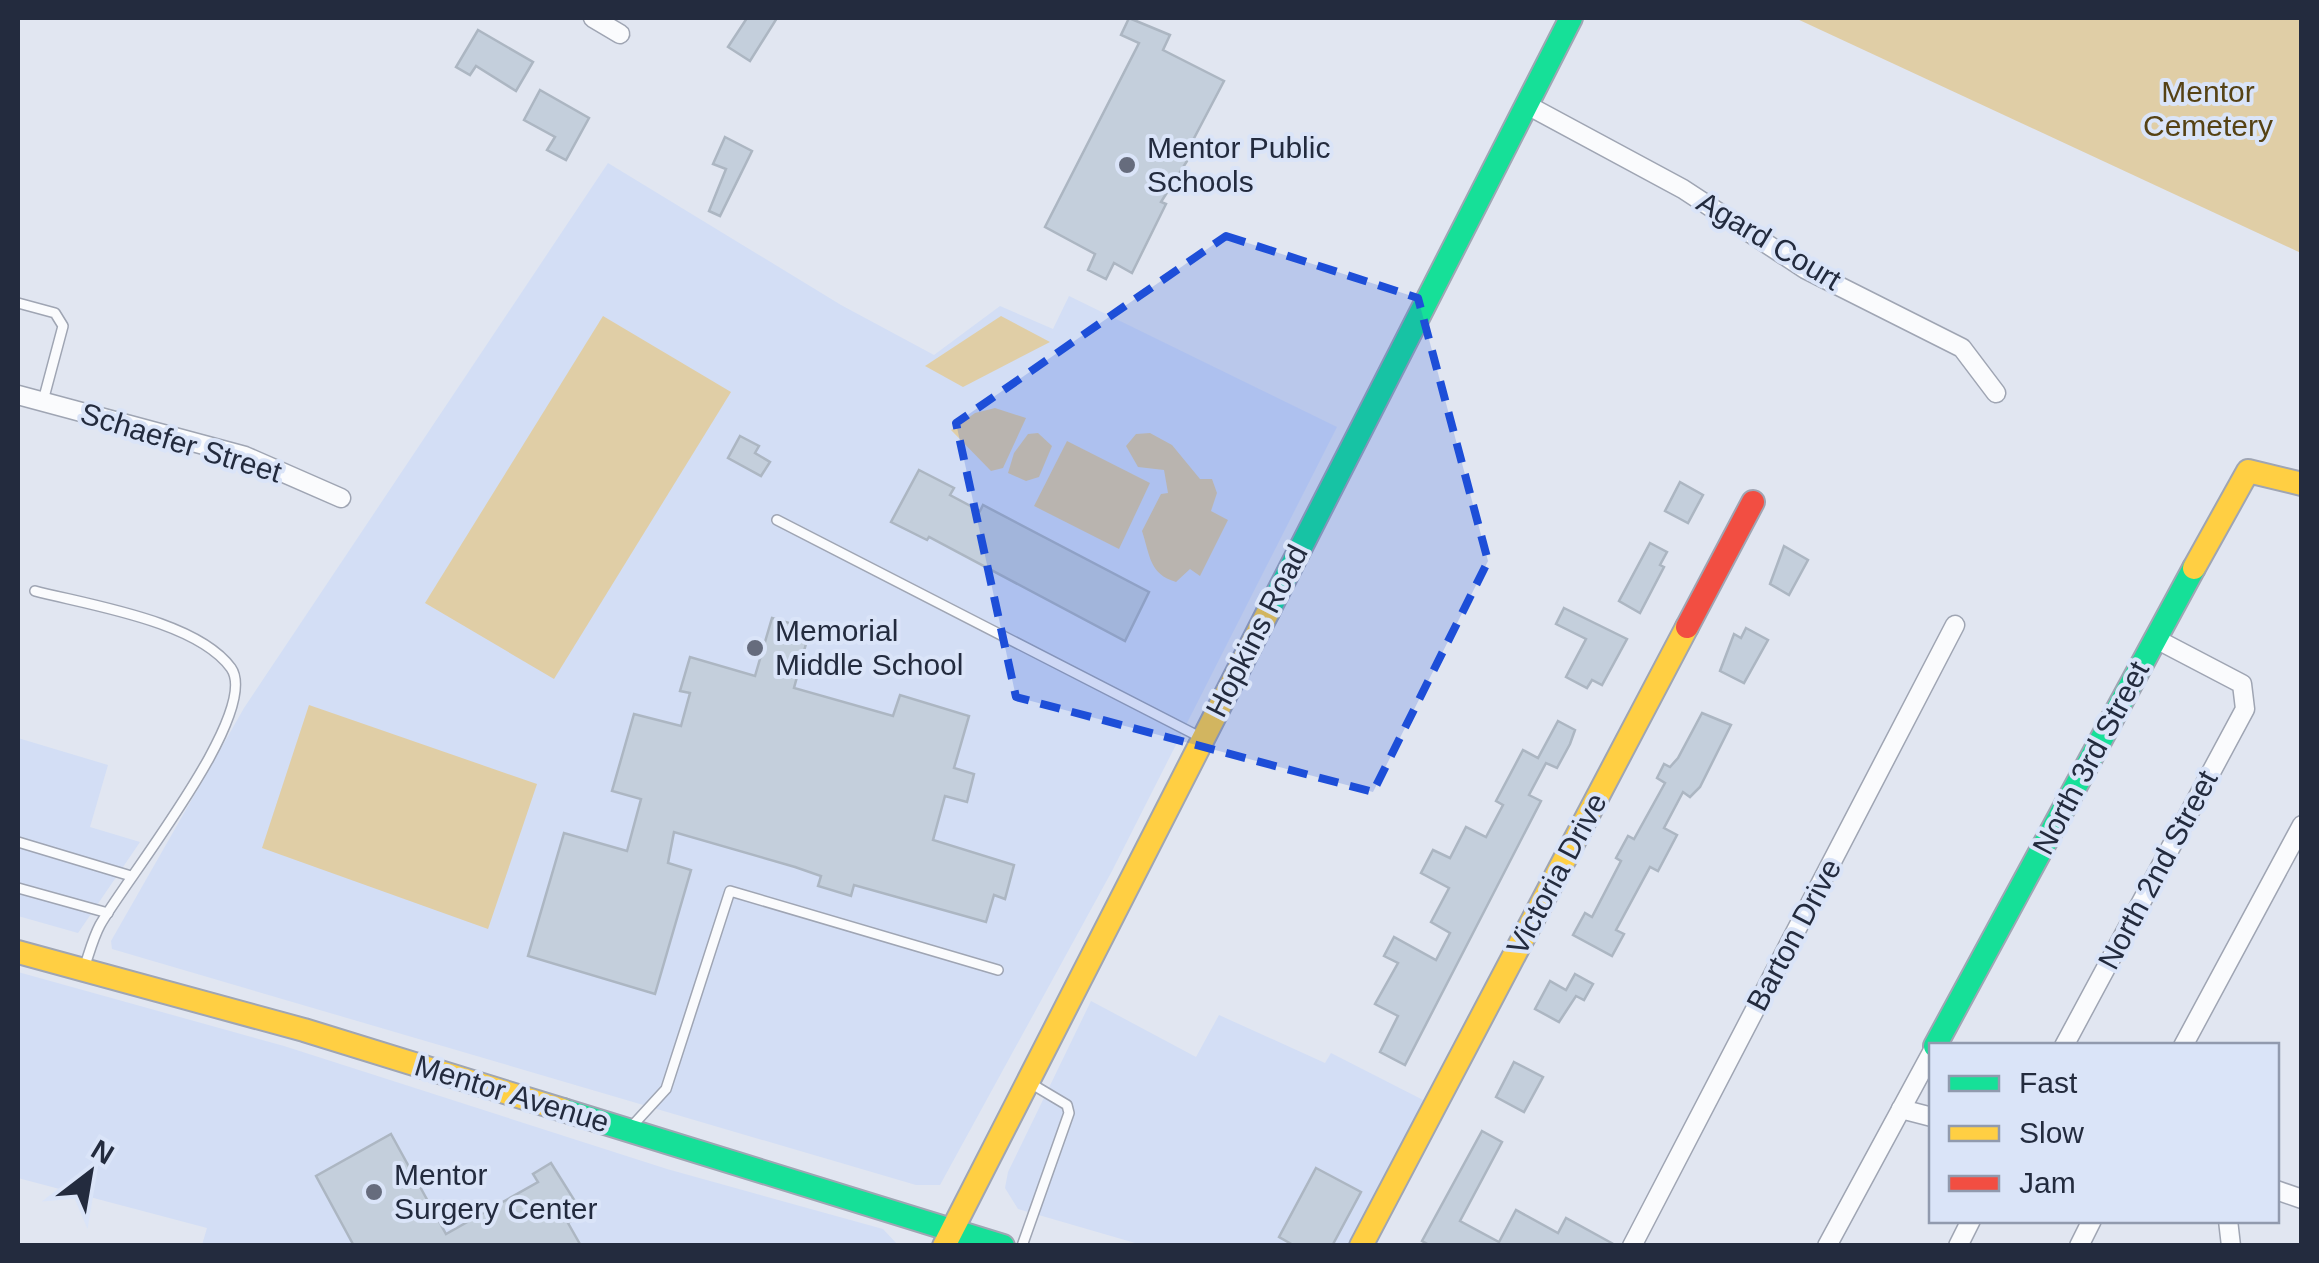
<svg xmlns="http://www.w3.org/2000/svg" width="2319" height="1263" viewBox="0 0 2319 1263" font-family="Arial,sans-serif">
<rect width="100%" height="100%" fill="#e1e6f1"/>
<!-- built -->
<g fill="#d3def5">
<polygon points="608,163 841,305 934,355 1000,306 1053,329 1069,296 1337,427 1112,871 940,1185 916,1185 112,949 111,941 244,708"/>
<polygon points="18,738 108,765 90,827 140,842 78,933 18,916"/>
<polygon points="18,972 284,1046 667,1169 883,1229 898,1245 202,1245 207,1228 18,1178"/>
<polygon points="1091,1001 1196,1057 1219,1015 1325,1063 1331,1053 1427,1102 1348,1245 1142,1245 1018,1209 1005,1188 1008,1172"/>
</g>
<!-- green -->
<g fill="#e0cea6">
<polygon points="1795,18 2301,18 2301,253"/>
<polygon points="603,316 731,392 554,679 425,603"/>
<polygon points="1001,316 1050,342 963,387 925,366"/>
<polygon points="995,408 1026,418 1003,468 991,471 951,430 975,413"/>
<polygon points="1038,433 1052,446 1039,477 1026,481 1008,473 1014,453 1028,434"/>
<path d="M1150,433L1172,445L1200,479H1212L1217,493L1211,511L1228,520L1200,576L1190,569L1176,582C1149,574 1150,555 1142,531L1161,494L1168,493L1164,470L1138,467L1126,446L1136,434Z"/>
<polygon points="1067,441 1150,483 1119,549 1034,506"/>
<polygon points="309,705 537,784 488,929 262,848"/>
</g>
<!-- building -->
<g fill="#c4cfdc" stroke="#acb6c2" stroke-width="2.5">
<polygon points="747,18 777,18 750,61 728,47"/>
<polygon points="1129,18 1170,35 1163,50 1224,81 1191,144 1196,147 1161,202 1166,204 1132,273 1114,263 1106,279 1088,270 1095,254 1045,227 1139,43 1121,35"/>
<polygon points="478,30 533,62 516,91 476,66 470,75 456,67"/>
<polygon points="540,90 589,118 566,160 547,150 555,137 524,120"/>
<polygon points="725,137 752,151 720,216 709,211 726,169 713,164"/>
<polygon points="740,436 759,446 755,453 770,462 761,476 728,458"/>
<polygon points="919,470 954,488 950,495 980,511 983,505 1149,592 1125,641 929,537 927,540 891,522"/>
<polygon points="1680,482 1703,495 1688,523 1665,511"/>
<polygon points="1650,543 1667,552 1660,565 1664,567 1640,613 1619,601"/>
<polygon points="1784,546 1808,560 1789,595 1770,584"/>
<polygon points="1564,608 1627,639 1602,685 1592,680 1587,688 1566,677 1586,639 1556,624"/>
<polygon points="772,618 810,629 794,688 893,716 900,695 969,716 954,768 974,774 967,802 945,796 933,840 1014,865 1005,899 994,895 986,922 854,885 851,896 818,886 821,876 795,867 674,832 668,863 691,870 655,994 528,956 564,833 627,851 641,799 612,791 634,714 681,726 690,693 680,691 690,657 755,676"/>
<polygon points="1746,628 1768,640 1744,683 1720,671 1734,634 1741,638"/>
<polygon points="1702,713 1731,725 1700,787 1690,797 1683,792 1664,828 1677,835 1658,871 1650,867 1616,930 1624,934 1612,956 1573,935 1585,913 1592,917 1621,861 1616,858 1628,836 1634,839 1665,783 1657,778 1664,764 1670,767 1678,758"/>
<polygon points="1558,721 1575,730 1570,744 1557,768 1546,763 1529,795 1541,801 1405,1065 1380,1052 1398,1016 1375,1004 1398,963 1384,956 1394,937 1436,960 1450,933 1431,922 1449,888 1421,873 1433,850 1450,858 1466,827 1486,837 1503,805 1496,801 1523,750 1538,758"/>
<polygon points="1575,974 1593,984 1584,1000 1576,996 1559,1022 1535,1009 1550,981 1566,990"/>
<polygon points="1514,1062 1543,1077 1524,1112 1496,1097"/>
<polygon points="1482,1131 1502,1142 1460,1221 1499,1242 1516,1210 1558,1233 1566,1218 1617,1246 1431,1246 1422,1241"/>
<polygon points="391,1134 446,1234 538,1182 533,1174 551,1163 583,1214 568,1223 581,1246 354,1246 316,1176"/>
<polygon points="1316,1168 1361,1192 1332,1246 1295,1246 1279,1237"/>
</g>
<g fill="none" stroke-linecap="round" stroke-linejoin="round">
<!-- lane casing -->
<g stroke="#9fa5b3" stroke-width="12">
<g id="lane">
<polyline points="18,303 55,313 63,326 43,401"/>
<polyline points="777,520 1200,737"/>
<path d="M35,591C89,605 197,621 231,668C262,712 125,880 100,925C93,938 89,954 84,968"/>
<polyline points="18,842 131,876"/>
<polyline points="18,888 108,913"/>
<polyline points="633,1125 666,1089 730,891 998,970"/>
<polyline points="1022,1246 1069,1113 1067,1105 1030,1083"/>
</g>
</g>
<!-- street casing -->
<g stroke="#9fa5b3" stroke-width="21">
<g id="street">
<polyline points="593,18 620,34"/>
<polyline points="1527,105 1683,189 1805,269 1962,348 1996,393"/>
<polyline points="18,395 245,456 341,498"/>
<polyline points="2064,1046 2245,709 2242,684 2156,639"/>
<polyline points="2183,1046 2302,825"/>
<polyline points="1901,1109 1932,1117"/>
<polyline points="2276,1190 2302,1199"/>
<polyline points="2228,1220 2231,1246"/>
<polyline points="1632,1246 1955,625"/>
<polyline points="1827,1246 1932,1052"/>
<polyline points="1958,1246 1971,1220"/>
<polyline points="2079,1246 2092,1220"/>
</g>
</g>
<!-- fast casing -->
<g stroke="#9fa5b3" stroke-width="26">
<g id="fast">
<polyline points="1268,612 1571,18"/>
<polyline points="1935,1046 2194,568"/>
<polyline points="563,1110 1003,1246"/>
</g>
</g>
<!-- slow casing -->
<g stroke="#9fa5b3" stroke-width="26">
<g id="slow">
<polyline points="2194,568 2248,471 2302,484"/>
<polyline points="18,952 304,1030 563,1110"/>
<polyline points="944,1246 1268,612"/>
<polyline points="1361,1246 1687,627"/>
</g>
</g>
<!-- jam casing -->
<g stroke="#9fa5b3" stroke-width="26">
<polyline id="jam" points="1687,627 1753,502"/>
</g>
<!-- lane -->
<use href="#lane" stroke="#fafbfd" stroke-width="9"/>
<!-- street -->
<use href="#street" stroke="#fafbfd" stroke-width="18"/>
<!-- fast -->
<use href="#fast" stroke="#16e098" stroke-width="22"/>
<!-- slow -->
<use href="#slow" stroke="#ffcf43" stroke-width="22"/>
<!-- jam -->
<use href="#jam" stroke="#f24e42" stroke-width="22"/>
</g>
<!-- marked area -->
<path fill="#1d4ed8" fill-opacity="0.2" stroke="#1d4ed8" stroke-width="8" stroke-dasharray="20 12" stroke-linejoin="round" d="M1226,236L1418,298L1488,561L1373,792L1016,697L956,423Z"/>
<!-- markers -->
<g fill="#666c7d" stroke="#dae4f8" stroke-width="4">
<circle cx="1127" cy="165" r="10"/>
<circle cx="755" cy="648" r="10"/>
<circle cx="374" cy="1192" r="10"/>
</g>
<g text-anchor="middle" stroke-width="8" stroke-linejoin="round" paint-order="stroke">
<!-- park labels -->
<g font-size="30" fill="#564214" stroke="#dae4f8">
<text x="2208" y="102">Mentor<tspan x="2208" dy="34">Cemetery</tspan></text>
</g>
<!-- poi labels -->
<g font-size="30" fill="#232b3e" stroke="#dae4f8" text-anchor="start">
<text x="1147" y="158">Mentor Public<tspan x="1147" dy="34">Schools</tspan></text>
<text x="775" y="641">Memorial<tspan x="775" dy="34">Middle School</tspan></text>
<text x="394" y="1185">Mentor<tspan x="394" dy="34">Surgery Center</tspan></text>
</g>
<!-- street labels -->
<g font-size="30" fill="#232b3e" stroke="#dae4f8">
<text transform="translate(1769 241) rotate(31)" y="10">Agard Court</text>
<text transform="translate(181 443) rotate(17)" y="10">Schaefer Street</text>
<text transform="translate(1257 631) rotate(-63)" y="10">Hopkins Road</text>
<text transform="translate(2091 758) rotate(-62)" y="10">North 3rd Street</text>
<text transform="translate(2158 870) rotate(-62)" y="10">North 2nd Street</text>
<text transform="translate(1557 874) rotate(-62)" y="10">Victoria Drive</text>
<text transform="translate(1794 935) rotate(-62)" y="10">Barton Drive</text>
<text transform="translate(512 1094) rotate(17)" y="10">Mentor Avenue</text>
</g>
</g>
<!-- border -->
<rect width="2319" height="1263" fill="none" stroke="#232b3e" stroke-width="40"/>
<!-- legend -->
<rect x="1929" y="1043" width="350" height="180" fill="#dae4f8" stroke="#919aae" stroke-width="2.5"/>
<rect x="1949" y="1076" width="50" height="15" fill="#16e098" stroke="#919aae" stroke-width="2.5"/>
<text x="2019" y="1093" font-size="30" fill="#232b3e">Fast</text>
<rect x="1949" y="1126" width="50" height="15" fill="#ffcf43" stroke="#919aae" stroke-width="2.5"/>
<text x="2019" y="1143" font-size="30" fill="#232b3e">Slow</text>
<rect x="1949" y="1176" width="50" height="15" fill="#f24e42" stroke="#919aae" stroke-width="2.5"/>
<text x="2019" y="1193" font-size="30" fill="#232b3e">Jam</text>
<!-- north arrow -->
<g transform="translate(90 1173) rotate(31)" stroke="#dae4f8" stroke-width="8" paint-order="stroke">
<path d="M0-8L18 38L0 25L-18 38Z" fill="#232b3e"/>
<text y="-15" font-size="28" font-weight="bold" text-anchor="middle" fill="#232b3e">N</text>
</g>
</svg>
